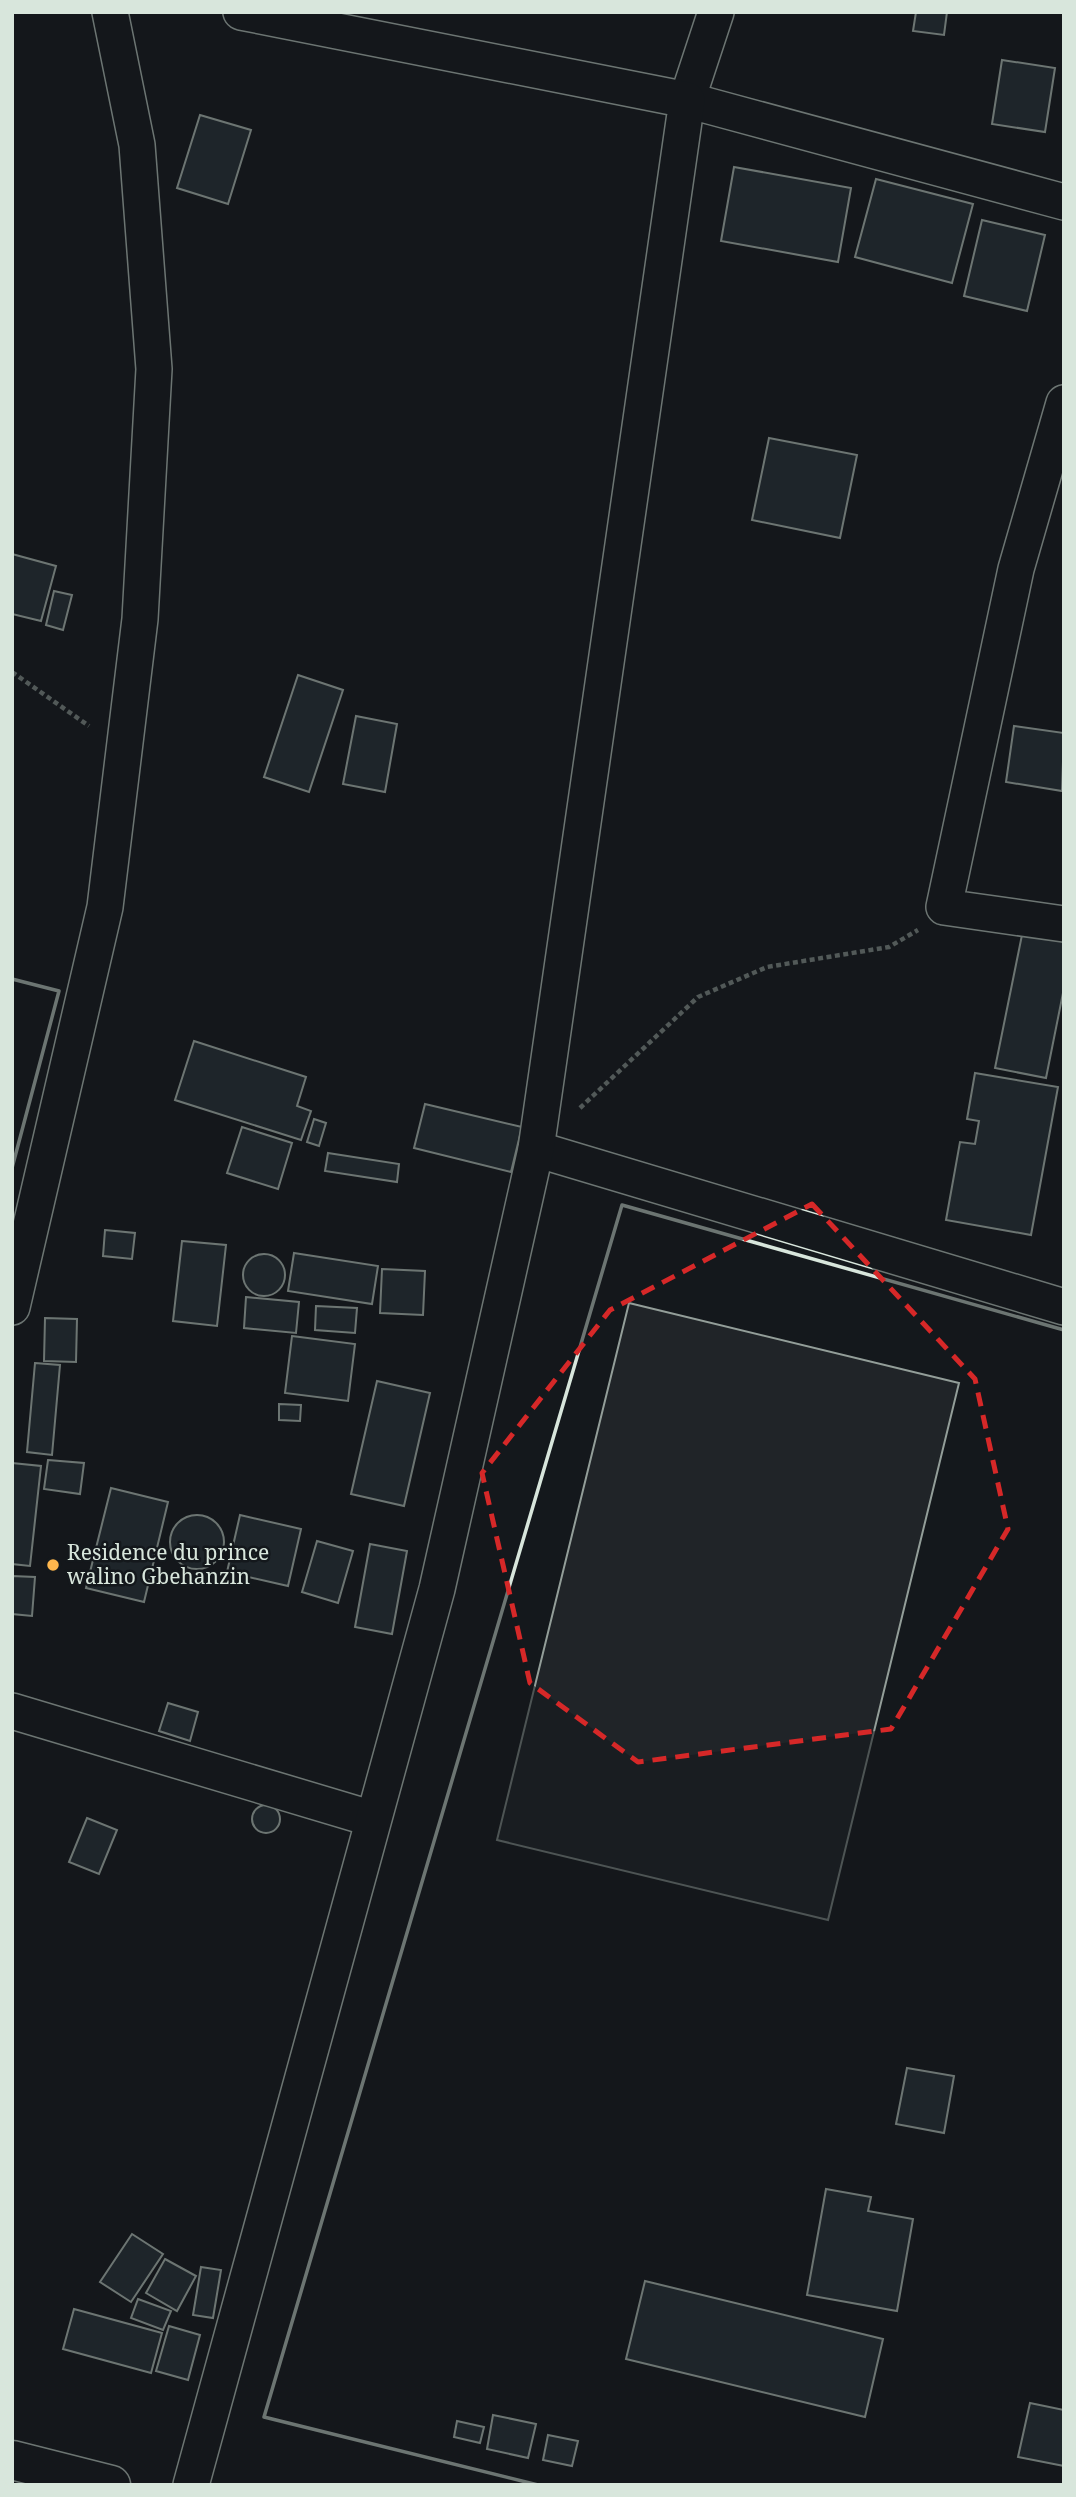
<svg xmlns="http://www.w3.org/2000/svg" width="1076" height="2497" viewBox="0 0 1076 2497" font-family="'Noto Serif',serif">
<rect width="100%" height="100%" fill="#14181c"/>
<!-- green -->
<polygon fill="#202428" stroke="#939e99" stroke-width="2" points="629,1303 959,1383 828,1920 497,1840"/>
<!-- building -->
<g fill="#2c363c" stroke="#d8e6dc" stroke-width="2">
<polygon points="916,12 947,12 944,35 913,31"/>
<polygon points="1002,60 1055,68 1045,132 992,124"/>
<polygon points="200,115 251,130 228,204 177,188"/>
<polygon points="734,167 851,188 838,262 721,241"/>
<polygon points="876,179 973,204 952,283 855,257"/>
<polygon points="982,220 1045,235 1027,311 964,296"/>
<polygon points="769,438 857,455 840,538 752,520"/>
<polygon points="12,554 56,566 41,621 12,614"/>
<polygon points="54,591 72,595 63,630 46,625"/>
<polygon points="298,675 343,690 309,792 264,777"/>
<polygon points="356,716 397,724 385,792 343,784"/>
<polygon points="1014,726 1064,733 1062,791 1006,782"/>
<polygon points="1023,930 1064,938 1064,988 1046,1078 995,1068"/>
<polygon points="194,1041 306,1077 297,1106 311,1111 301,1140 175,1100"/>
<polygon points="975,1073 1058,1087 1031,1235 946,1220 960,1142 975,1144 979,1121 967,1119"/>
<polygon points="425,1104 522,1127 511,1172 414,1148"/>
<polygon points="314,1119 326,1123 319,1146 307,1142"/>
<polygon points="242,1127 292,1143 278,1189 227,1173"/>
<polygon points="328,1153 399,1164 397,1182 325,1171"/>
<polygon points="105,1230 135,1233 132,1259 103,1256"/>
<polygon points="182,1241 226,1245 217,1326 173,1321"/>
<polygon points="294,1253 378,1266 372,1304 288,1291"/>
<circle cx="264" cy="1275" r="21"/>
<polygon points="382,1269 425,1271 423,1315 380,1313"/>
<polygon points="246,1297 299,1302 296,1333 244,1328"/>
<polygon points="316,1306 357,1308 355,1333 315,1330"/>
<polygon points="45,1318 77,1319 76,1362 44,1361"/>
<polygon points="292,1336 355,1344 348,1401 285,1393"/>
<polygon points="35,1363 60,1365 52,1455 27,1452"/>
<polygon points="377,1381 430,1393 404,1506 351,1494"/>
<polygon points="279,1404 301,1405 300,1421 279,1420"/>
<polygon points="48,1460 84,1463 80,1494 44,1489"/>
<polygon points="12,1463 41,1466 30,1566 12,1564"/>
<polygon points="111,1488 168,1502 144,1602 86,1588"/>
<circle cx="197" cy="1542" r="27"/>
<polygon points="240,1515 301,1529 288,1586 227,1572"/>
<polygon points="317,1541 353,1551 338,1603 302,1592"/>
<polygon points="370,1544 407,1551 392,1634 355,1627"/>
<polygon points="12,1576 35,1577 32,1616 12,1614"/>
<polygon points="168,1703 198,1712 190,1741 159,1731"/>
<circle cx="266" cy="1819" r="14"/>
<polygon points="87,1818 117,1830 99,1874 69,1862"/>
<polygon points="907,2068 954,2076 944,2133 896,2124"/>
<polygon points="826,2189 871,2197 868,2211 913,2219 897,2311 807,2295"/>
<polygon points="132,2234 163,2254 131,2302 100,2282"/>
<polygon points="165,2259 196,2276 177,2311 146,2293"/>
<polygon points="201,2267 221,2270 213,2318 193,2315"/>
<polygon points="645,2281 883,2339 865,2417 626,2359"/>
<polygon points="138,2299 171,2311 163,2330 131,2318"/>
<polygon points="74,2309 162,2333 151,2373 63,2349"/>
<polygon points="169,2326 200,2335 188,2380 156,2371"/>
<polygon points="1030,2403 1064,2410 1064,2466 1018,2457"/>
<polygon points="493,2415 536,2424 528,2458 487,2449"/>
<polygon points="457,2421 484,2427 480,2443 454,2437"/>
<polygon points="548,2435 578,2441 572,2466 543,2460"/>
</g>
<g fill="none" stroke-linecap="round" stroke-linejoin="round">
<!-- street casing -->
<g stroke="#d8e6dc" stroke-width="38">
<g id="street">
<polyline points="716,12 687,100 1064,202"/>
<polyline points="1064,403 1016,569 944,907 1064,924"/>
<polyline points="536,1149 1064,1307"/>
<polyline points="12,1307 105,907 140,619 154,369 137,145 110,12"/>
<polyline points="12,1711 373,1819"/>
<polyline points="191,2485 437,1589 536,1149 687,100 241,12"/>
</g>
</g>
<!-- secondary casing -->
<g stroke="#d8e6dc" stroke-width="41">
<polyline id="secondary" points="12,2460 111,2485"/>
</g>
<!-- path -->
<g stroke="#9da8a2" stroke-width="4.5" stroke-dasharray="5 3.5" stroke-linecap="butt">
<polyline points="12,672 89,726"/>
<polyline points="580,1108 698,997 767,967 889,947 918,930"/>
</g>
<!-- street -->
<use href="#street" stroke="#14181c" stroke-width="35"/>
<!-- secondary -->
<use href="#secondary" stroke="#14181c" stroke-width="38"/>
<!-- wall -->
<g stroke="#d8e6dc" stroke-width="3.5">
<polyline points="12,979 59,991 12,1168"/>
<polyline points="538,2485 264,2417 622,1205 1064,1330"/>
</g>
</g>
<!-- marked area -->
<path d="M0 0H1076V2497H0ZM812,1204L975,1379L1008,1529L891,1729L638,1762L530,1683L482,1473L610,1310Z" fill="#14181c" fill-opacity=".55" fill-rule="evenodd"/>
<path fill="none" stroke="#d62828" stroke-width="5" stroke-dasharray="14 9" stroke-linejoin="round" d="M812,1204L975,1379L1008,1529L891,1729L638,1762L530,1683L482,1473L610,1310Z"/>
<!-- markers -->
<circle fill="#ffb74d" stroke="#14181c" stroke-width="2.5" cx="53" cy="1565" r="7"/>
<g text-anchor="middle" stroke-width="5" stroke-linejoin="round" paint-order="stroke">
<!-- poi labels -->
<g font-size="21" fill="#d8e6dc" stroke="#14181c" text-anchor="start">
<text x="67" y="1560">Residence du prince<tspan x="67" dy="24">walino Gbehanzin</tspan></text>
</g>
</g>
<!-- border -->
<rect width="1076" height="2497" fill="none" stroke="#d8e6dc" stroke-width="28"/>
</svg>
